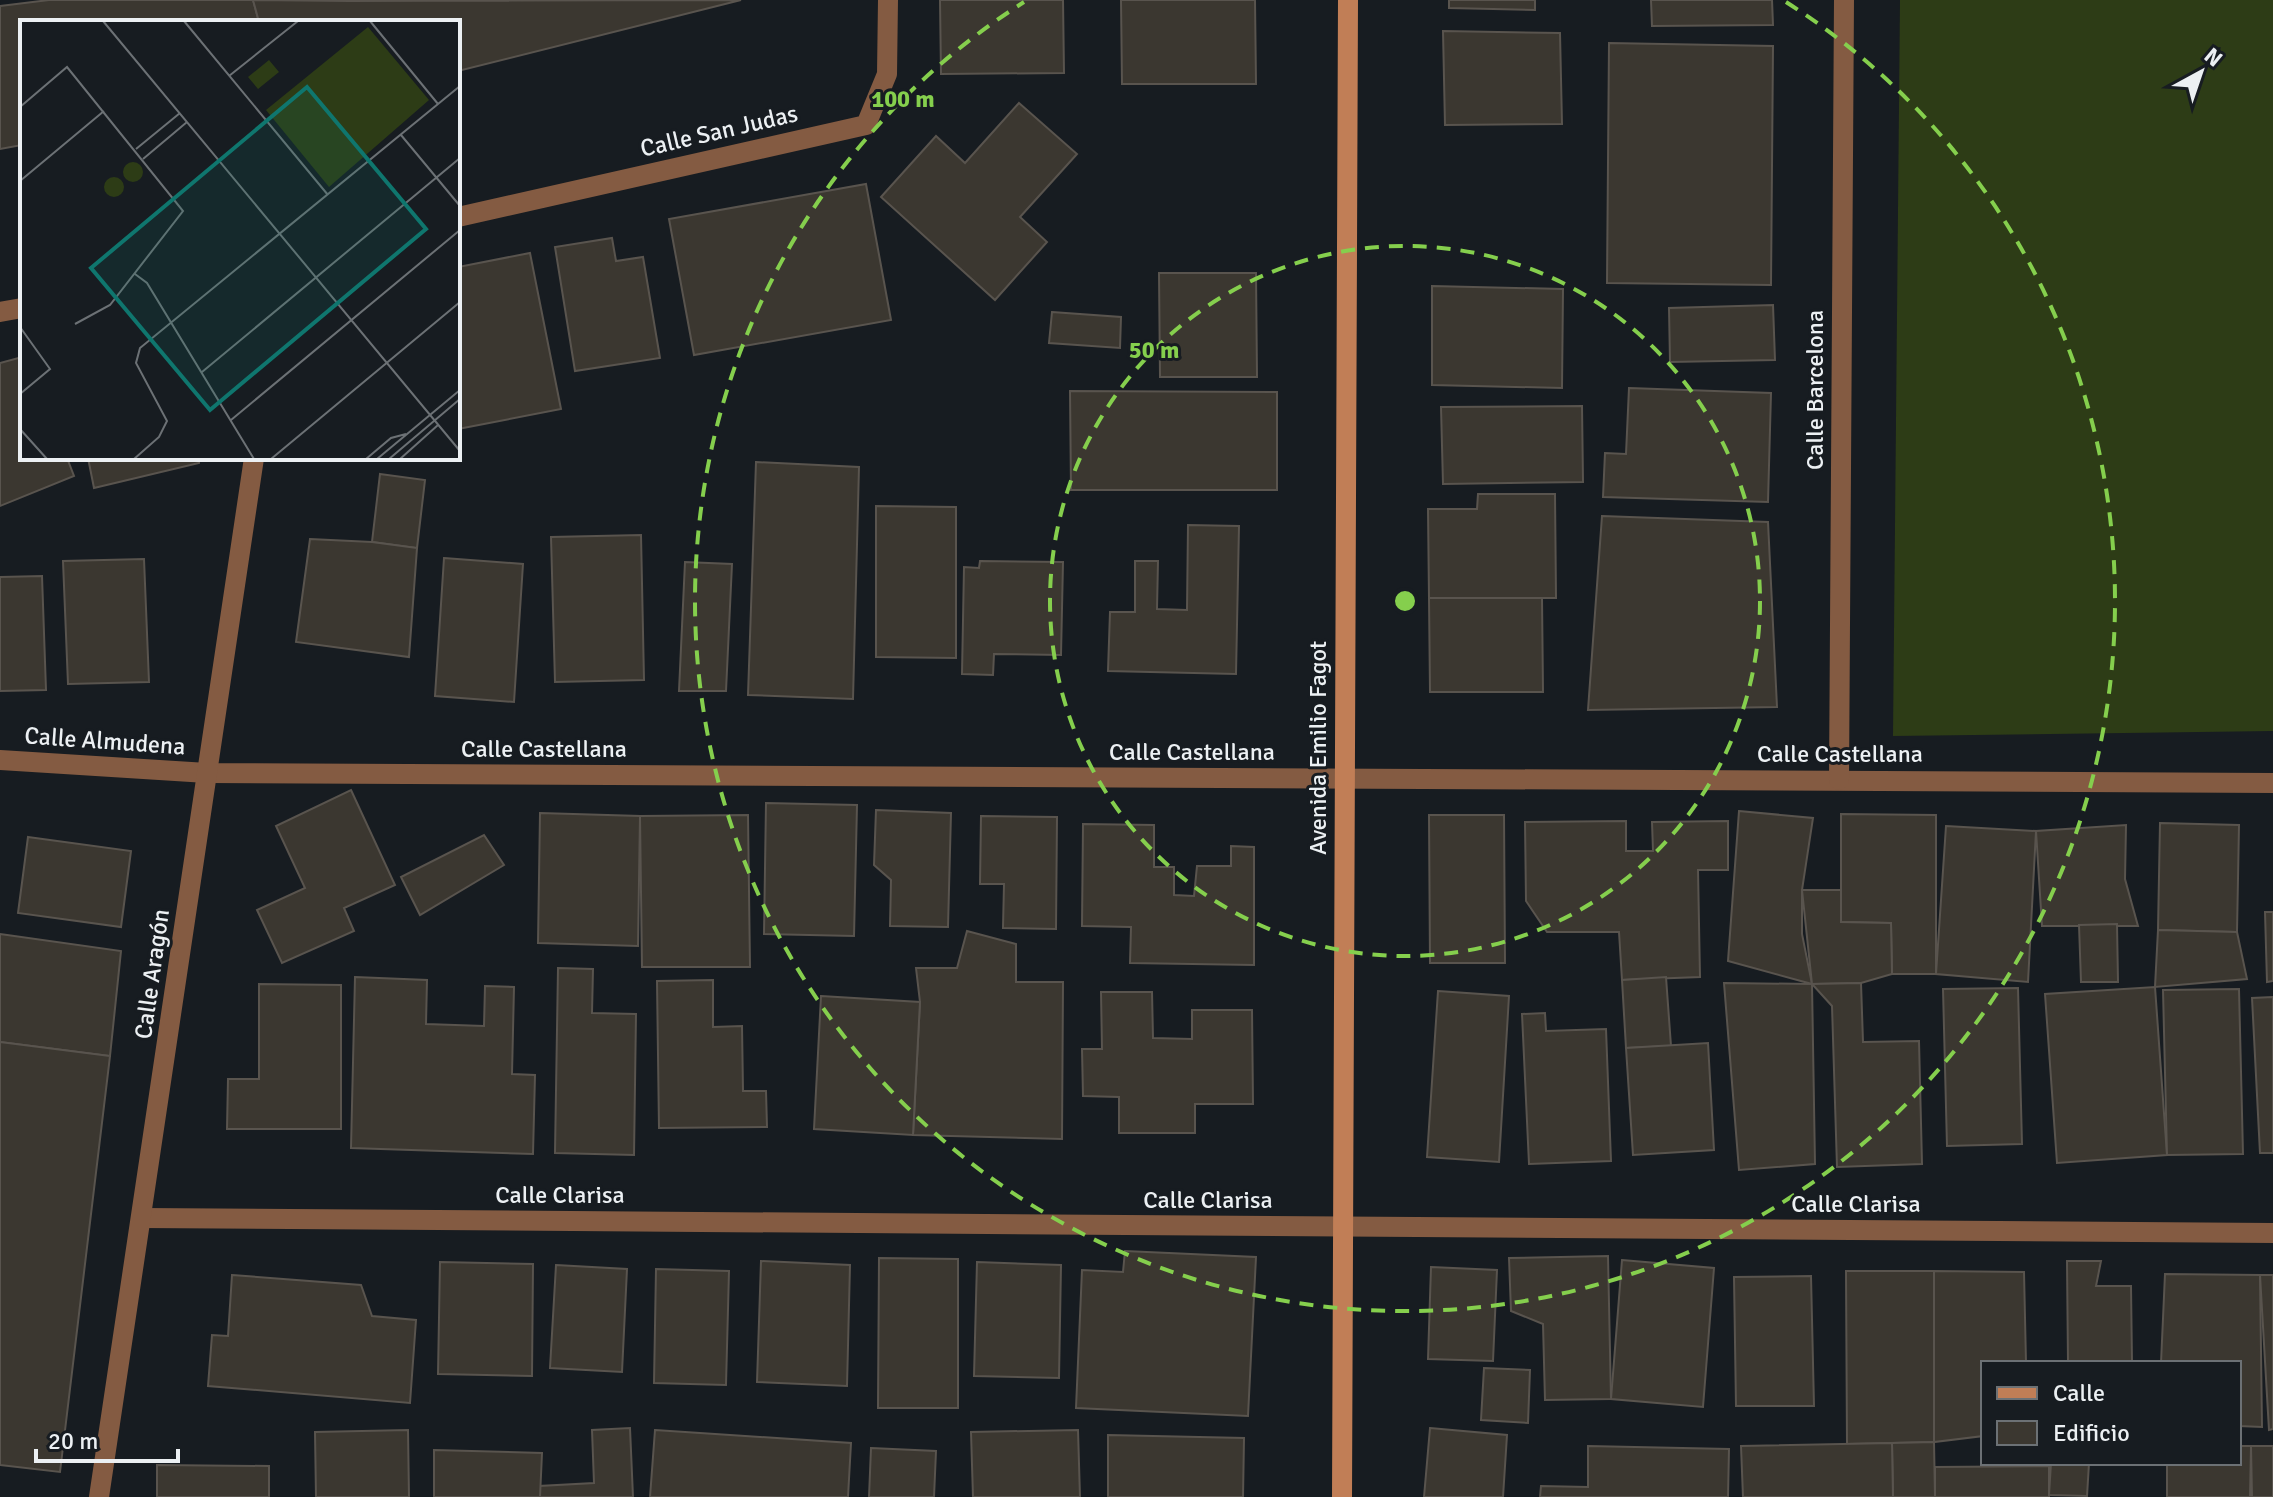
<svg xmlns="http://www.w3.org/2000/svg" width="2273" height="1497" viewBox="0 0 2273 1497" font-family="Signika,sans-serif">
<rect width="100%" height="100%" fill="#171c21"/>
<!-- grass -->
<polygon fill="#2d3c16" points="1900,0 2273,0 2273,731 1893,736"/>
<!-- building -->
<g fill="#3b3730" stroke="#59544e" stroke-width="2">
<polygon points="49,0 253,0 259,22 22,22 22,145 0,149 0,6"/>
<polygon points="253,0 349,1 741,0 458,71 458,22 259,22"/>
<polygon points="940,0 1063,0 1064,73 941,74"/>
<polygon points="1121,0 1255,0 1256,84 1122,84"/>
<polygon points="1449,0 1535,0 1535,10 1449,8"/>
<polygon points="1651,0 1772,0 1773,25 1652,26"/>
<polygon points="1443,31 1560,33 1562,124 1445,125"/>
<polygon points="1609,43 1773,46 1771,285 1607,283"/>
<polygon points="1019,103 1077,154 1020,217 1047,242 995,300 881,197 936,136 965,163"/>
<polygon points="866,184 891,320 694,355 669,219"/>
<polygon points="612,238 616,261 643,257 660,358 575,371 555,247"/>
<polygon points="530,253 561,409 458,429 458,267"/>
<polygon points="1159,273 1256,273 1257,377 1160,377"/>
<polygon points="1432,286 1563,289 1562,388 1432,385"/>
<polygon points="1773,305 1775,360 1670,362 1669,308"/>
<polygon points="1052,312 1121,317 1120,348 1049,343"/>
<polygon points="22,357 22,458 67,458 74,476 0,506 0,363"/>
<polygon points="1629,388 1771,393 1768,502 1603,497 1605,453 1626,454"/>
<polygon points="1070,391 1277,392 1277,490 1071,490"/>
<polygon points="1582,406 1583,482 1443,484 1441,407"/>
<polygon points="88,458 199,458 199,463 94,488"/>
<polygon points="756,462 859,467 853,699 748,695"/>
<polygon points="380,474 425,480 417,548 372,542"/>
<polygon points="1478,494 1555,494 1556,598 1429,598 1428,509 1477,509"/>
<polygon points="876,506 956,507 956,658 876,657"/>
<polygon points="1602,516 1768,522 1777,707 1588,710"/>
<polygon points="1188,525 1239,526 1236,674 1108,671 1110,612 1135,612 1135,561 1158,561 1157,609 1187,610"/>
<polygon points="641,535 644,680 555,682 551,537"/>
<polygon points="310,539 372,542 417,548 409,657 296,642"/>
<polygon points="444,558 523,564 514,702 435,696"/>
<polygon points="144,559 149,682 68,684 63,561"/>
<polygon points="980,561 1063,562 1061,655 994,654 993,675 962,674 964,567 979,568"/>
<polygon points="685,562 732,564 726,691 679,691"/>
<polygon points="42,576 46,690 0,691 0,577"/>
<polygon points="1429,598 1542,598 1543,692 1430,692"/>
<polygon points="351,790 395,885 344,908 354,931 282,963 257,910 305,888 276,826"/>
<polygon points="766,803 857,805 854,936 764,934"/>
<polygon points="876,810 951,813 948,927 890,926 891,880 874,865"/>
<polygon points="1739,811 1813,818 1802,890 1802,934 1812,984 1728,961"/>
<polygon points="540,813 640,816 638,946 538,943"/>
<polygon points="1841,814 1936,815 1936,974 1892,974 1891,923 1841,922"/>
<polygon points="748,815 750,967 642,967 640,816"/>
<polygon points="1429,815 1504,815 1505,963 1430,963"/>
<polygon points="981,816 1057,817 1056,929 1003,928 1004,884 980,884"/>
<polygon points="1626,821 1626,851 1653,851 1652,822 1728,821 1728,870 1698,870 1700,977 1622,980 1619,932 1547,932 1526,901 1525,822"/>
<polygon points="2160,823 2239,825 2237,932 2158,930"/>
<polygon points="1083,824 1154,825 1154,867 1174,867 1174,895 1194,896 1197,866 1231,866 1231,846 1254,847 1254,965 1130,963 1131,927 1082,926"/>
<polygon points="2126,825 2125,879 2138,926 2042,926 2036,831"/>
<polygon points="1946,826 2036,831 2028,982 1936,974"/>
<polygon points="484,835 504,865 420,915 401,877"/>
<polygon points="28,837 131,851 121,927 18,913"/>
<polygon points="1802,890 1841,890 1841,922 1891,923 1892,974 1861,983 1812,984"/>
<polygon points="2265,912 2273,912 2273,981 2267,982"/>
<polygon points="2117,924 2118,982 2081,982 2079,925"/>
<polygon points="2158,930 2237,932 2247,979 2155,987"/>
<polygon points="967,931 1016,944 1016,982 1063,982 1062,1139 913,1135 920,1002 916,968 957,968"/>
<polygon points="0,934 121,951 110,1056 0,1042"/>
<polygon points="558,968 593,969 592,1013 636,1014 634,1155 555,1153"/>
<polygon points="355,977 427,980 426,1024 484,1026 485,986 514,987 512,1074 535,1075 533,1154 351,1148"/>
<polygon points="1666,977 1671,1046 1626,1048 1622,980"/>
<polygon points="713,980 713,1027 742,1026 743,1091 766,1091 767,1127 659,1128 657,981"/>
<polygon points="1724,983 1812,984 1815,1164 1739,1170"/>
<polygon points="1861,983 1863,1042 1919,1041 1922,1164 1837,1167 1832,1006 1812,984"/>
<polygon points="259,984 341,985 341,1129 227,1129 228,1079 259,1079"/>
<polygon points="2155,987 2167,1155 2057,1163 2045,994"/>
<polygon points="2018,988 2022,1144 1947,1146 1943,989"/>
<polygon points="2239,989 2243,1154 2167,1155 2163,990"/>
<polygon points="1438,991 1509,996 1499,1162 1427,1157"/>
<polygon points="1101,992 1152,992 1153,1038 1192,1039 1192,1010 1252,1010 1253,1104 1195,1104 1195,1133 1119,1133 1119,1097 1083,1096 1082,1049 1102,1049"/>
<polygon points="821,996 920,1002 913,1135 814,1129"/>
<polygon points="2273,997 2273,1153 2260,1153 2252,998"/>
<polygon points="1545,1013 1546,1031 1606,1029 1611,1161 1529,1164 1522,1014"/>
<polygon points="0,1042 110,1056 60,1472 0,1465"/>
<polygon points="1708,1043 1714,1150 1633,1155 1626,1048"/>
<polygon points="1125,1251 1256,1257 1248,1416 1076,1408 1082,1270 1123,1272"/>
<polygon points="1608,1256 1611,1399 1545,1400 1543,1324 1511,1311 1509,1258"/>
<polygon points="879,1258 958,1259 958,1408 878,1408"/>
<polygon points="1622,1260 1714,1268 1703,1407 1611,1399"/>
<polygon points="761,1261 850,1265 847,1386 757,1382"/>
<polygon points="2067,1261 2101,1261 2096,1286 2131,1286 2132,1363 2068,1363"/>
<polygon points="440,1262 533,1264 532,1376 438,1374"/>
<polygon points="977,1262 1061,1265 1059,1378 974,1376"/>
<polygon points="556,1265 627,1269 622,1372 550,1368"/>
<polygon points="1431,1267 1497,1270 1493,1361 1428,1359"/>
<polygon points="656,1269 729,1271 726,1385 654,1383"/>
<polygon points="1846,1271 1934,1271 1934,1442 1847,1444"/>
<polygon points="1934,1271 2024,1272 2026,1363 1983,1363 1983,1436 1934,1442"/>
<polygon points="2165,1274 2260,1275 2262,1427 2239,1426 2239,1363 2161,1363"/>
<polygon points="232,1275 361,1285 372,1316 416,1320 410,1403 208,1386 212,1335 228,1336"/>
<polygon points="2260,1275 2273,1275 2273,1429 2269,1430"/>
<polygon points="1811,1276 1814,1406 1736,1406 1734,1277"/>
<polygon points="1484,1368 1530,1370 1528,1423 1481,1420"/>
<polygon points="630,1428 633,1497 540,1497 539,1486 594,1483 592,1430"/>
<polygon points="1430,1428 1507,1435 1503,1497 1424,1497"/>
<polygon points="408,1430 409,1497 316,1497 315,1432"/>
<polygon points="655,1430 851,1443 848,1497 650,1497"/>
<polygon points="1078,1430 1080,1497 973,1497 971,1432"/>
<polygon points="1108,1435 1244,1438 1243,1497 1108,1497"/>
<polygon points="1934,1442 1935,1497 1893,1497 1892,1443"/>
<polygon points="1892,1443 1893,1497 1743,1497 1741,1446"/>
<polygon points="1588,1446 1729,1449 1728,1497 1540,1497 1541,1486 1588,1487"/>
<polygon points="2239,1446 2251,1446 2250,1497 2167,1497 2167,1463 2239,1463"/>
<polygon points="2251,1446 2273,1446 2273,1497 2252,1497"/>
<polygon points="871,1448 936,1451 934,1497 869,1497"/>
<polygon points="434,1450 542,1453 540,1497 434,1497"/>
<polygon points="2051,1463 2089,1463 2087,1496 2049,1495"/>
<polygon points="157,1465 269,1466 269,1497 157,1497"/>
<polygon points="2049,1466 2049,1497 1935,1497 1935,1467"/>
</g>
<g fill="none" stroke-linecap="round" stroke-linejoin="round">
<!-- street -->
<g stroke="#845b42" stroke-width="20">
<polyline points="458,217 866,125 887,74 888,0"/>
<polyline points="0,312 22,308"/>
<polyline points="0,760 207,773 2273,783"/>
<polyline points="1839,780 1844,0"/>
<polyline points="142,1218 2273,1233"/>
<polyline points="99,1497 254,458"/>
</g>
<!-- secondary -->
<polyline stroke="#c17e56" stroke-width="20" points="1342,1497 1348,0"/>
</g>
<!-- distance rings -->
<g fill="none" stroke="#85cf4d" stroke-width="4" stroke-dasharray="14 10">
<circle cx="1405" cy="601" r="355"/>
<path d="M1786 2A710 710 0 1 1 1024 2"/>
</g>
<g text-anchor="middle" stroke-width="6" stroke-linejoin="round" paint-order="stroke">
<!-- street labels -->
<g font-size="24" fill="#ecf0f3" stroke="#171c21">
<text transform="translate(719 131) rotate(-13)" y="8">Calle San Judas</text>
<text transform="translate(1815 390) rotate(-90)" y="8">Calle Barcelona</text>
<text transform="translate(105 741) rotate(4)" y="8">Calle Almudena</text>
<text transform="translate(1318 748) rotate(-90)" y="8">Avenida Emilio Fagot</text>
<text x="544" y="757">Calle Castellana</text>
<text x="1192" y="760">Calle Castellana</text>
<text x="1840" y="762">Calle Castellana</text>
<text transform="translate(152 974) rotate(-82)" y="8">Calle Aragón</text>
<text x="560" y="1203">Calle Clarisa</text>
<text x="1208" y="1208">Calle Clarisa</text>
<text x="1856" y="1212">Calle Clarisa</text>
</g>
</g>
<!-- overview -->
<g transform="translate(20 20)">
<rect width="440" height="440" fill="#171c21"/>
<path d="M348,7L409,80L309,167L246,90ZM249,40L259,52L238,69L228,57ZM103 152a10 10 0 1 1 20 0a10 10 0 1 1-20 0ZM84 167a10 10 0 1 1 20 0a10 10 0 1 1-20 0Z" fill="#2d3c16"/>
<path fill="none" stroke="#6c7175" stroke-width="2" d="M83,1L440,431M164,1L308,175M350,1L418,84M209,56L278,1M0,87L47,47L163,191L90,285L55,304M381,115L440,186M116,129L160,93M123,139L167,102M0,161L84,91M115,254L127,263L234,439M0,307L30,349L0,374M182,352L440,138M211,400L440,210M0,409L27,439M114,439L139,417L147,401L116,343L120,328L440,66M251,439L440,282M346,439L371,418L386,414M357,439L440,370M369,439L440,379M380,439L418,405"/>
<path fill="#0f766e" fill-opacity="0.15" stroke="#0f766e" stroke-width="4" d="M287,67L406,209L190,390L71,248Z"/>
<rect width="440" height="440" fill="none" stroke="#ecf0f3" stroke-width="4"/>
</g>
<circle cx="1405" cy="601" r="12" fill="#85cf4d" stroke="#171c21" stroke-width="4"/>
<g font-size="24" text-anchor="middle" font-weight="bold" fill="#85cf4d" stroke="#171c21" stroke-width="6" stroke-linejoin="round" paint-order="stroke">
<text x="903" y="107">100 m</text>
<text x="1154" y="358">50 m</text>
</g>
<!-- legend -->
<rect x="1981" y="1361" width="260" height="104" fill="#171c21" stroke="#6c7175" stroke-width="2"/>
<rect x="1997" y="1387" width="40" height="12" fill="#c17e56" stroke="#6c7175" stroke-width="2"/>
<text x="2053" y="1401" font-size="24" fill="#ecf0f3">Calle</text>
<rect x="1997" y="1421" width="40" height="24" fill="#3b3730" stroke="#6c7175" stroke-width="2"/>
<text x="2053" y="1441" font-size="24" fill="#ecf0f3">Edificio</text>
<!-- north arrow -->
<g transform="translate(2201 72) rotate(40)" stroke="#171c21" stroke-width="6" paint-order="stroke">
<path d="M0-6L14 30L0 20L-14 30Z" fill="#ecf0f3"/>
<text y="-12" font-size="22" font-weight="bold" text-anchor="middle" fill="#ecf0f3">N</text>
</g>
<!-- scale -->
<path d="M36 1449v12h142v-12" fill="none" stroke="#ecf0f3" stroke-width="4"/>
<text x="48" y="1449" font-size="24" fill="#ecf0f3" stroke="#171c21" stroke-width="6" paint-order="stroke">20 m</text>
</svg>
